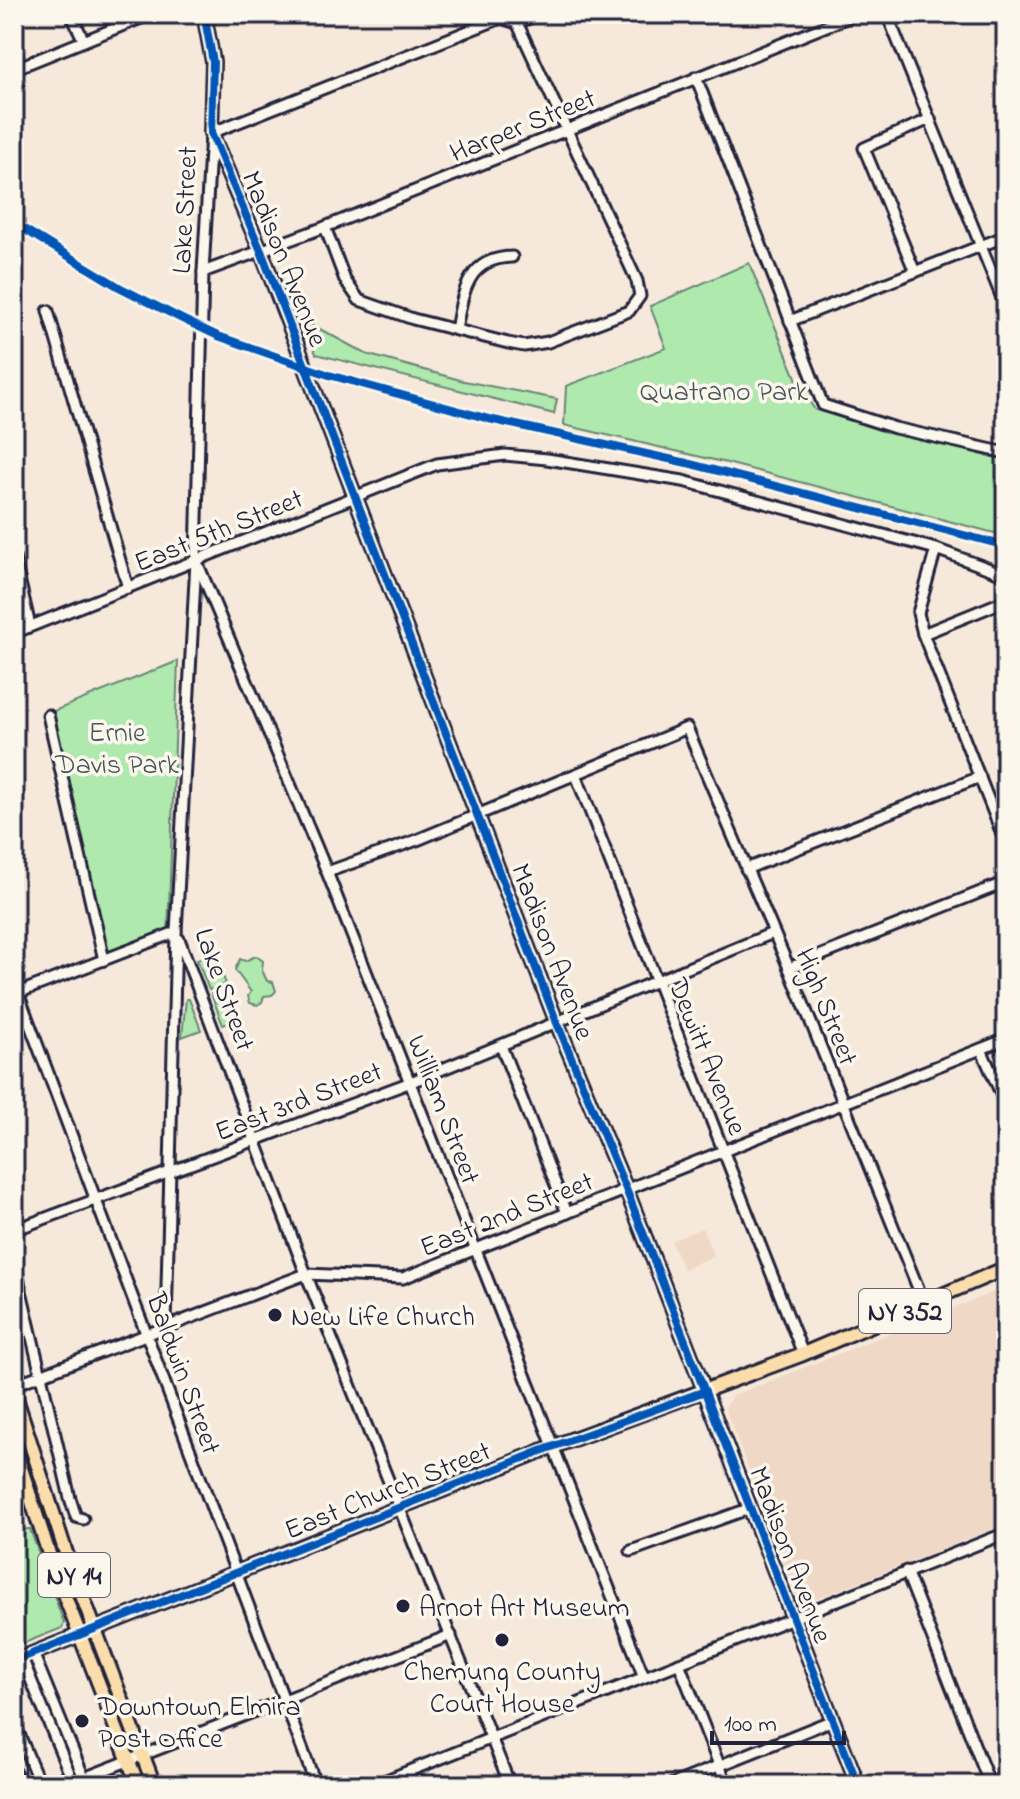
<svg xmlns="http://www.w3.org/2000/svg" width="1020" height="1799" viewBox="0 0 1020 1799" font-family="'Indie Flower',sans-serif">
<rect width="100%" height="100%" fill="#f6e9db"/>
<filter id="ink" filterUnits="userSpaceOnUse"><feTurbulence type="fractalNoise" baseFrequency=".0125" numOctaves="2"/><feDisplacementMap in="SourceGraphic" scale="16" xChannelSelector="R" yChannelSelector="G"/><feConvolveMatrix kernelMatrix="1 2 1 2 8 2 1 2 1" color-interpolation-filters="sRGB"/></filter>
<g filter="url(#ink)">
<!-- built -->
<g fill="#f0d8c6">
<polygon points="702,1228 714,1256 683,1269 671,1241"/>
<polygon points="1006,1287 1006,1524 800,1605 725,1408 732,1396"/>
</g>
<!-- green -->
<g fill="#afe9ae" stroke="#688674" stroke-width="2">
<polygon points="749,263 799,385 815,410 987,456 1006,459 1006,536 727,463 564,425 566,386 666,348 650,306"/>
<polygon points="303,320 366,354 464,381 557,399 554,414 316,354"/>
<polygon points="178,661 168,935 104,960 51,712"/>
<polygon points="214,953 226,984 209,990 197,959"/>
<polygon points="256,956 263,961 262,970 267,981 273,982 276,991 272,995 264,996 262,1002 257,1005 250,1003 248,996 251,992 235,970 240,959 245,961"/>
<polygon points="228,987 240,1019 223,1025 211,994"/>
<polygon points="186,999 189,999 201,1030 182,1037"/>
<polygon points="27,1529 30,1529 64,1623 62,1628 14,1647 14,1534"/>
</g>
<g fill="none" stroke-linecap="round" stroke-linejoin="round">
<!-- minor casing -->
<g stroke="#22223b" stroke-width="15">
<g id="minor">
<polyline points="71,14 84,41"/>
<polyline points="887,14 1006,308"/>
<polyline points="14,69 151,14"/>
<polyline points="696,77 823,405 895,428 1006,453"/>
<polyline points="325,227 345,280 359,300 413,319 508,343 524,346 548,342 629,311 640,296 637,281 513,14"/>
<polyline points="203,272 325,227 856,14"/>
<polyline points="915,272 864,148 930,119"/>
<polyline points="48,311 128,588"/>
<polyline points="790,321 1006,236"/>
<path d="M456,330C463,292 467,258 512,257"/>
<polyline points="936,549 918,613 923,634 1006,844"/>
<polyline points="14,557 30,626"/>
<polyline points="197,562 327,872 644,1677"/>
<polyline points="14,633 437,464 505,455 547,459 683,481 936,549 1006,575"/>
<polyline points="923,634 1002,602 1006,603"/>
<polyline points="48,715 104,960"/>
<polyline points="576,775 803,1354"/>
<polyline points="746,869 980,777"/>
<polyline points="327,872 417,840 687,728 789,968 924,1303"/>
<polyline points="179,939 306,1274 510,1785"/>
<polyline points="789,968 1006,882"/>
<polyline points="14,976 18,993 316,1785"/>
<polyline points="15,994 176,932"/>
<polyline points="501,1046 567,1213"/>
<polyline points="981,1049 1006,1105"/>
<polyline points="14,1230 411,1082 773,933"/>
<polyline points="14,1261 70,1498 76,1517 83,1519"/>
<polyline points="166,1326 176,932 196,561 203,272 211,133 501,18 517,23 539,14"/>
<polyline points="14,1385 306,1274 403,1278 1006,1039"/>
<polyline points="631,1551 751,1508"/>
<polyline points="906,1571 990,1785"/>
<polyline points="33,1653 84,1778"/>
<polyline points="22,1658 73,1782"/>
<polyline points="679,1663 727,1785"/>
<polyline points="14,1722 40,1785"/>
<polyline points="14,1771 20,1785"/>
<polyline points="66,1785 451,1635"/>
<polyline points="374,1785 1006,1533"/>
<polyline points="671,1785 833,1720"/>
</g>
</g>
<!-- major casing -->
<g stroke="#22223b" stroke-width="18">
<g id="major">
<polyline points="204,14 213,62 211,133 261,251 557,1023 626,1189 858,1785"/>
<polyline points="14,1392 66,1553 154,1785"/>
<polyline points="14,1447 52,1563 138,1785"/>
<polyline points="14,1661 541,1451 803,1354 1006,1268"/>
</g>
</g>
<!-- minor -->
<use href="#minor" stroke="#fbf7ec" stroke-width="9"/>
<!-- major -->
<use href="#major" stroke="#fbddab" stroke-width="12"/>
<!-- rail -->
<polyline stroke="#22223b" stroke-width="3" stroke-dasharray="12 6" stroke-linecap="butt" points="14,1753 27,1785"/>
<!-- cycleway casing -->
<g stroke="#fbf7ec" stroke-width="13">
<g id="cycleway">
<polyline points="204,14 213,62 211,133 261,251 557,1023 626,1189 858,1785"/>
<polyline points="14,223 119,287 182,319 218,336 329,375 489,419 687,463 1006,546"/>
<polyline points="14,1661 541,1451 705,1391"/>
</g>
</g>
<!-- cycleway -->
<use href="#cycleway" stroke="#0057b8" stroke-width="8"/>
</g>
</g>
<!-- markers -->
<g fill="#22223b" stroke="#fbf7ec" stroke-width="3">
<circle cx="275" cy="1315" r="8"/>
<circle cx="403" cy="1606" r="8"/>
<circle cx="502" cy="1640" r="8"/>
<circle cx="82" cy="1721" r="8"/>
</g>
<g text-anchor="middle" stroke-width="7" stroke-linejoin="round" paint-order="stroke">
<!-- shield labels -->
<g fill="#fbf7ec" stroke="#636270" stroke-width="2">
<rect x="859" y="1289" width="92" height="44" rx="6"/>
<rect x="38" y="1553" width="72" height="44" rx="6"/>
</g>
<g font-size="26" font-weight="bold" fill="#22223b">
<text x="905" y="1320">NY 352</text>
<text x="74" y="1584">NY 14</text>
</g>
<!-- street labels -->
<g font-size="28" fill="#22223b" stroke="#fbf7ec">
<text transform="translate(522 124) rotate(-22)" y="10">Harper Street</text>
<text transform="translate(183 210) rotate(-87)" y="10">Lake Street</text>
<text transform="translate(286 258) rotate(68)" y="10">Madison Avenue</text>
<text transform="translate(218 529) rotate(-22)" y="10">East 5th Street</text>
<text transform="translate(554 951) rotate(69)" y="10">Madison Avenue</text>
<text transform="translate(226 989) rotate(70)" y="10">Lake Street</text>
<text transform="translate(828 1006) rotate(68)" y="10">High Street</text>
<text transform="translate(709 1056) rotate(68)" y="10">Dewitt Avenue</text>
<text transform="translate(298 1100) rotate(-21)" y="10">East 3rd Street</text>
<text transform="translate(445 1109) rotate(69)" y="10">William Street</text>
<text transform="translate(506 1213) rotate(-22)" y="10">East 2nd Street</text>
<text transform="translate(185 1373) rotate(70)" y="10">Baldwin Street</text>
<text transform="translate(387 1489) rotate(-22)" y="10">East Church Street</text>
<text transform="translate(792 1554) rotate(69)" y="10">Madison Avenue</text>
</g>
<!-- park labels -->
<g font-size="28" fill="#455458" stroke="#fbf7ec">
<text x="724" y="400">Quatrano Park</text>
<text x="117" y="741">Ernie<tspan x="117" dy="32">Davis Park</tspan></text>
</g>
<!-- poi labels -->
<g font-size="28" fill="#22223b" stroke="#fbf7ec" text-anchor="start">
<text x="291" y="1325">New Life Church</text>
<text x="419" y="1616">Arnot Art Museum</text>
<text x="502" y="1680" text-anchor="middle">Chemung County<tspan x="502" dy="32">Court House</tspan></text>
<text x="98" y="1715">Downtown Elmira<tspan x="98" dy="32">Post Office</tspan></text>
</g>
</g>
<!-- margin -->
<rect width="1020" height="1799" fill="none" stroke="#fbf7ec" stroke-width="48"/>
<rect x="24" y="24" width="972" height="1751" fill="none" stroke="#22223b" stroke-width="3" filter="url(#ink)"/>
<!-- scale -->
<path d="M712 1731v12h132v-12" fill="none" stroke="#22223b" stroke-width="4"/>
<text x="724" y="1731" font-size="24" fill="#22223b" stroke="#fbf7ec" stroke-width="6" paint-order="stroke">100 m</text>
</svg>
